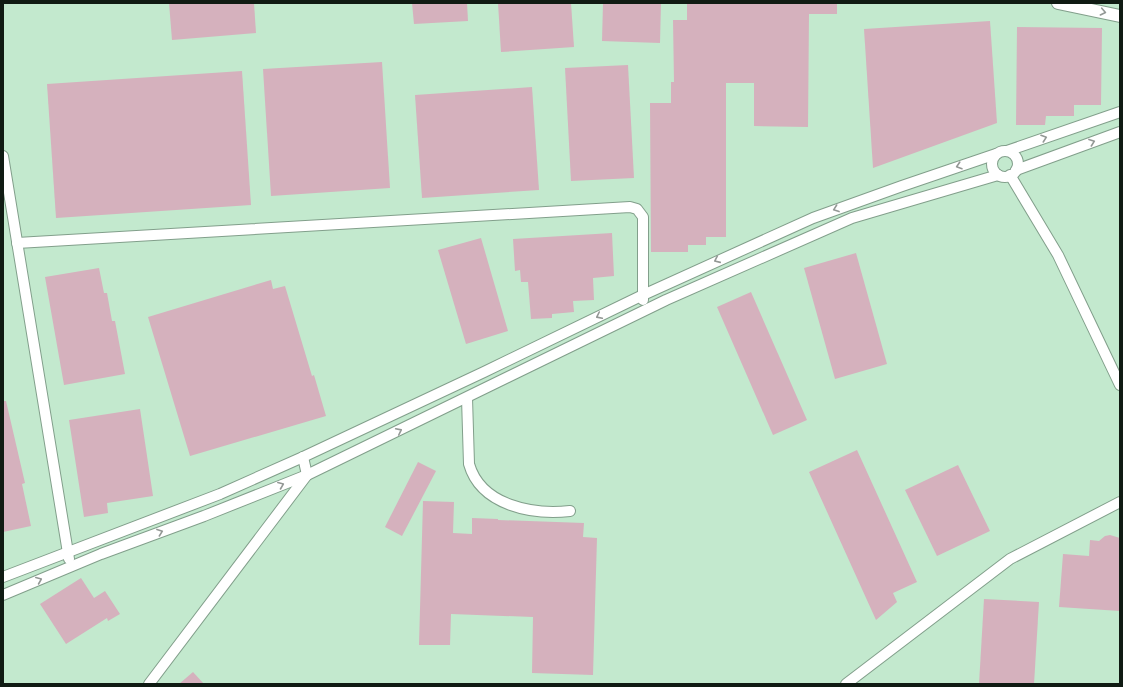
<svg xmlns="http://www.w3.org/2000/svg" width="1123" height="687" viewBox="0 0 1123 687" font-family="Lora,serif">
<rect width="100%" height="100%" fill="#d5f4de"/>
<!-- built -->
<rect fill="#c3e9ce" x="3" y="3" width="1117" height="681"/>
<!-- building -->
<g fill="#d5b1bd">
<polygon points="169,3 254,3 256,33 172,40"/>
<polygon points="412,3 467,3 468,21 414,24"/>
<polygon points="498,3 571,3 574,47 501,52"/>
<polygon points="603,3 661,3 660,43 602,41"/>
<polygon points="687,3 837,3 837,14 809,14 808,127 754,126 754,83 726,83 726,237 706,237 706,245 688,245 688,252 651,252 650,103 671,103 671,82 674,82 673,20 687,20"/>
<polygon points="990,21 997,123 873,168 864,29"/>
<polygon points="1017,27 1102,28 1101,105 1074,105 1074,116 1046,116 1045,125 1016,125"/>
<polygon points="382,62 390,188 271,196 263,69"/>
<polygon points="628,65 634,178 571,181 565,68"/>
<polygon points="242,71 251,205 56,218 47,84"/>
<polygon points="532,87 539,190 422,198 415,95"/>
<polygon points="612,233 614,276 593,278 594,300 573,301 574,312 552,314 552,318 531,319 528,282 521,282 520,270 515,271 513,239"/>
<polygon points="481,238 508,331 466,344 438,250"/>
<polygon points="856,253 887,364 835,379 804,268"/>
<polygon points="99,268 104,293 107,293 112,321 115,321 125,374 64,385 45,277"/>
<polygon points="271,280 273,289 285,286 312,376 314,375 326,416 190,456 148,317"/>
<polygon points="751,292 807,420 773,435 717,307"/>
<polygon points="3,401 6,401 25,483 22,484 31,526 3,532"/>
<polygon points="140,409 153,496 107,503 108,513 84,517 69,420"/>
<polygon points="857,450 917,582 893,593 897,602 876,620 809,472"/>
<polygon points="418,462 436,471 402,536 385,527"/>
<polygon points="958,465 990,531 937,556 905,490"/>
<polygon points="423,501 454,502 453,533 472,534 472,518 498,519 498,520 584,523 583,537 597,538 593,675 532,673 533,617 451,614 450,645 419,645"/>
<polygon points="1110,535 1120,538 1120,611 1059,607 1063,554 1089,556 1090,540 1099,541 1105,536"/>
<polygon points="81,578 94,598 105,591 120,614 108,621 107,618 66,644 40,604"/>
<polygon points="984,599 1039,602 1034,684 979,684"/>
<polygon points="193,672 204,684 179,684"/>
</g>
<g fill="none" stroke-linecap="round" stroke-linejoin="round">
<!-- minor casing -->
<g stroke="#829f8b" stroke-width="12">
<g id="minor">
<polyline points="1007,151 1120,112"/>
<circle cx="1005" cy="164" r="13"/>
<polyline points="3,156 69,559"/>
<polyline points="1016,170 1120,132"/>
<polyline points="1010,175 1058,255 1120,385"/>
<polyline points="17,243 630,207 637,209 643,217 643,300"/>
<path d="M467,398L469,464C481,506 533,515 570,511"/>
<polyline points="3,577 220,494 303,457 484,372 643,295 813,218 902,186 996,154"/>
<polyline points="3,595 101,554 204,516 307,475 666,300 852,218 998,175"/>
<polyline points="149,684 307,475 303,457"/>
<polyline points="846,684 1010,559 1120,502"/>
</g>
</g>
<!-- major casing -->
<g stroke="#829f8b" stroke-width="14">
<polyline id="major" points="1058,3 1120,16"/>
</g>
<!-- minor -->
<use href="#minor" stroke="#fff" stroke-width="10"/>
<!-- major -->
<use href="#major" stroke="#fff" stroke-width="12"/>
</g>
<!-- one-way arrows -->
<defs><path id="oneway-chevron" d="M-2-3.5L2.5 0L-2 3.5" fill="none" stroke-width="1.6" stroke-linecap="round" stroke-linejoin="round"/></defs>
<g stroke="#939895">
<use href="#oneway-chevron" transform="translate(1103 12) rotate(12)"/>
<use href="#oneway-chevron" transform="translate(1044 138) rotate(-19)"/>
<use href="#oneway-chevron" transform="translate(1092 142) rotate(-20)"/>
<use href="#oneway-chevron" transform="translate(959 166) rotate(162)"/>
<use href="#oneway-chevron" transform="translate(836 209) rotate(160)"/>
<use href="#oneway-chevron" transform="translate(717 260) rotate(156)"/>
<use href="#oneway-chevron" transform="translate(599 316) rotate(154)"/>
<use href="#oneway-chevron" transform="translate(399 431) rotate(-26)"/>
<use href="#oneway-chevron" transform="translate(281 485) rotate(-22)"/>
<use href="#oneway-chevron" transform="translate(160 532) rotate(-20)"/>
<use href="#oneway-chevron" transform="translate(39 580) rotate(-23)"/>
</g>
<!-- border -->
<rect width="1123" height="687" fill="none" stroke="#101b13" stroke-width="8"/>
</svg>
